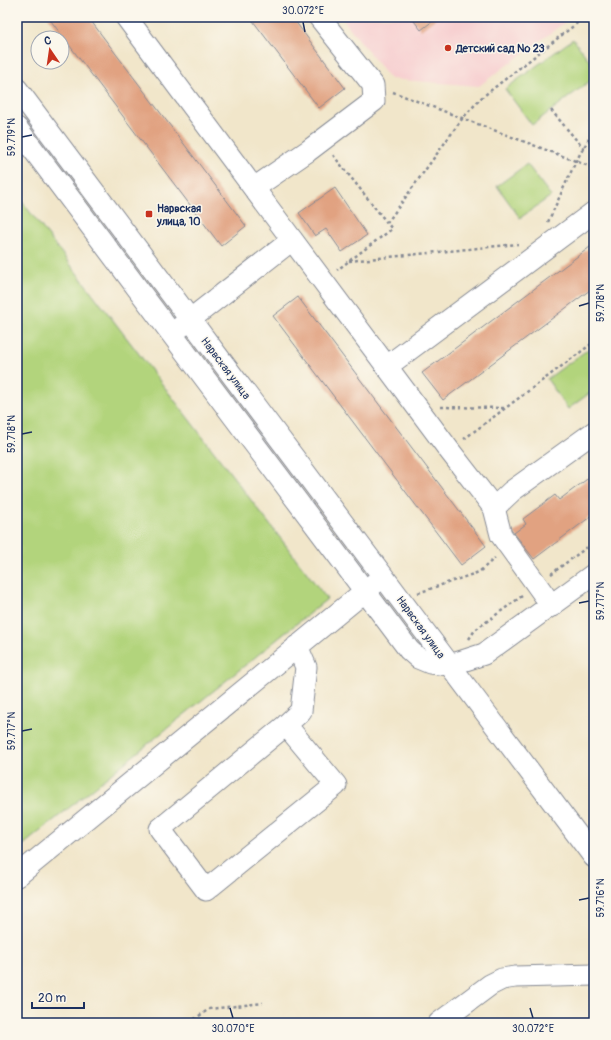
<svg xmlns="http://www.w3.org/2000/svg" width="611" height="1040" viewBox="0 0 611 1040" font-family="Pangolin,sans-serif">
<rect width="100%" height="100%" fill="#fbf7ec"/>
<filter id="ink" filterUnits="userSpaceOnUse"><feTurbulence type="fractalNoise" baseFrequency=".025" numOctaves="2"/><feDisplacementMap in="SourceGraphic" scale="8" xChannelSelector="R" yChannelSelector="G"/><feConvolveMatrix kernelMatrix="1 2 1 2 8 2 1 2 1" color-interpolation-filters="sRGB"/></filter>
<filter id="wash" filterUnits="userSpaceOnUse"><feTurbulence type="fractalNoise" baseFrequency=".012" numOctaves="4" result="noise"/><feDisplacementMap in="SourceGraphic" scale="16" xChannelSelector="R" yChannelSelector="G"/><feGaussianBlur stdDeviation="0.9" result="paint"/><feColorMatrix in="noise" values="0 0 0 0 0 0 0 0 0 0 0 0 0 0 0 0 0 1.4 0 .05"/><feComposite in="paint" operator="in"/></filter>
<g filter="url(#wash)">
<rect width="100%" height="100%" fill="#f1e6ca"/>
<!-- built -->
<polygon fill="#f7cfd0" points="341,17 572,17 479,86 390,79"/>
<!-- green -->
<g fill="#b2d47c" stroke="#66826d">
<polygon points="573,39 594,67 594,78 532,125 505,89"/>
<polygon points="527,164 551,196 520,218 497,186"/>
<polygon points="17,195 327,599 17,850"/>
<polygon points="594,345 594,390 568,409 547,379"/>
</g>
<g id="blocks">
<!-- building -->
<g fill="#e1a281">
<polygon points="48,17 88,17 246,226 221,246"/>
<polygon points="250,17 292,17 345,88 319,108"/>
<polygon points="411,17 438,17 421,30"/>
<polygon points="335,188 367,235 342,252 326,229 315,236 299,213"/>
<polygon points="594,244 594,287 443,400 422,373"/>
<polygon points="298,297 486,546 461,565 273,316"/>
<polygon points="594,474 594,514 534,559 514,533 526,524 523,519 555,495 559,500"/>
</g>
</g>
</g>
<g filter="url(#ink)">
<use href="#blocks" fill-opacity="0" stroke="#868a94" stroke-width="1"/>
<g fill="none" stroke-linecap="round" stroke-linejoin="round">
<!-- minor casing -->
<g stroke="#868a94" stroke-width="23">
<g id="minor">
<polyline points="126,17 449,450 494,508 501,535 552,606"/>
<polyline points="17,89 594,857"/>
<polyline points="17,128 409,650 418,658 430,663 450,665 484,654 594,574"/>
<polyline points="254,188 308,151 374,101 373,85 319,17"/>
<polyline points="178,329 292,240"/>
<polyline points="386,367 594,212"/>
<polyline points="494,508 512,491 594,432"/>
<polyline points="286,725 336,785 206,890 160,829 286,725 301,711 306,667 297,646"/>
<polyline points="17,876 375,583"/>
<polyline points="439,1023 490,985 502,979 515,977 594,975"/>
</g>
</g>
<!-- path -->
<g stroke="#868a94" stroke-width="2.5" stroke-dasharray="3 3" stroke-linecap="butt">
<polyline points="393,92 594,168"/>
<polyline points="551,110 584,149"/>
<polyline points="333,155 392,229 337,270"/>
<polyline points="548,222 576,161 594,130"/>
<polyline points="387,223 462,119 481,98 585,17"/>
<polyline points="349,261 518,244"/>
<polyline points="441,407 506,408"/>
<polyline points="464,439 594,342"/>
<polyline points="551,574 594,542"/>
<polyline points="418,593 479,572 495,558"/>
<polyline points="469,639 475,630 522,596"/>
<polyline points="189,1023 209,1009 263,1003"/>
</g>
<!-- minor -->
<use href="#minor" stroke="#fff" stroke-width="21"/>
</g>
</g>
<!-- ticks -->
<path fill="none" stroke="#1b2f5e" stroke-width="1.5" d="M303,22L305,32M22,137L32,135M579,306L589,303M22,434L32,432M579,603L589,601M22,731L32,729M579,900L589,898M230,1008L233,1018M530,1008L533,1018"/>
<!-- markers -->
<g fill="#c8321e" stroke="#fbf7ec" stroke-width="1.5">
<circle cx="448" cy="48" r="4"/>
<rect x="145" y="210" width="8" height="8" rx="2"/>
</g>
<g text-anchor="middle" stroke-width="3" stroke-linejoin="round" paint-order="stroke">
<!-- poi labels -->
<g font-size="11" font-weight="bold" fill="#1b2f5e" stroke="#fbf7ec" text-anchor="start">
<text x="456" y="52">Детский сад № 23</text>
<text x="157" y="212">Нарвская<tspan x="157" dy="13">улица, 10</tspan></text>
</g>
<!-- street labels -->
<g font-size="11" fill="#1b2f5e" stroke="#fbf7ec">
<text transform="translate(226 368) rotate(53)" y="4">Нарвская улица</text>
<text transform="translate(421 627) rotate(54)" y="4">Нарвская улица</text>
</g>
</g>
<!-- margin -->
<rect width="611" height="1040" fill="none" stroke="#fbf7ec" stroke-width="44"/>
<!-- north arrow -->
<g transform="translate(50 50) rotate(347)"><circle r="19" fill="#fbf7ec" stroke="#a1a7b3"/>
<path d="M0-3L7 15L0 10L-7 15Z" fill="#c8321e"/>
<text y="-6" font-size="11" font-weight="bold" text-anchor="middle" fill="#1b2f5e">С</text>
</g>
<!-- scale -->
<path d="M32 1002v6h52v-6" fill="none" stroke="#1b2f5e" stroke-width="2"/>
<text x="38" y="1002" font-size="12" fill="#1b2f5e" stroke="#fbf7ec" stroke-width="3" paint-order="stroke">20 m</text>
<rect x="22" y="22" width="567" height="996" fill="none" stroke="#1b2f5e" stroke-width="1.5"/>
<g font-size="10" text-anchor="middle" fill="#1b2f5e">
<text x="303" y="14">30.072°E</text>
<text transform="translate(11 137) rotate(-90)" y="4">59.719°N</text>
<text transform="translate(600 303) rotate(-90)" y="4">59.718°N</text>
<text transform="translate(11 434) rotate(-90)" y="4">59.718°N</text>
<text transform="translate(600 601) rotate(-90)" y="4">59.717°N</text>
<text transform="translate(11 731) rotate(-90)" y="4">59.717°N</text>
<text transform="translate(600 898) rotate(-90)" y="4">59.716°N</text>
<text x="233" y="1032">30.070°E</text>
<text x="533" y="1032">30.072°E</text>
</g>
</svg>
